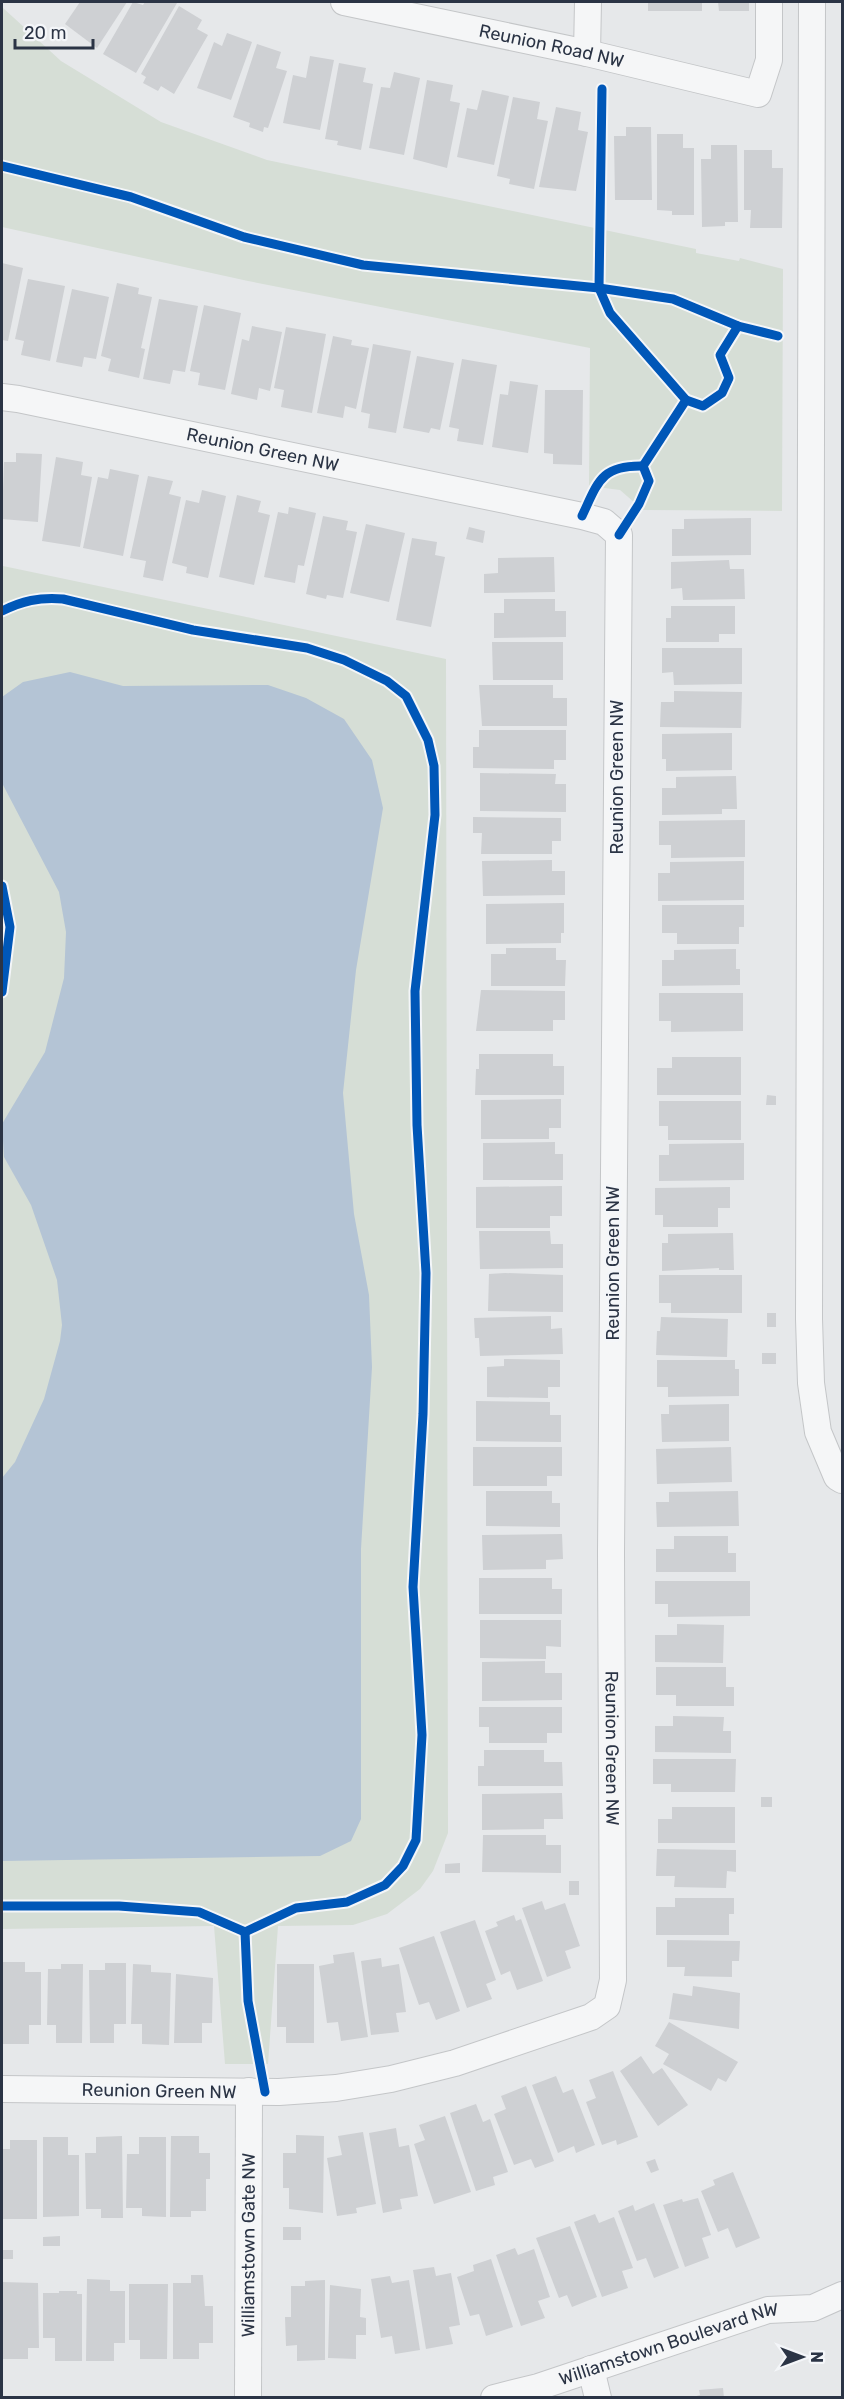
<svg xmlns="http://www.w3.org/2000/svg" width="844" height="2399" viewBox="0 0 844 2399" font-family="Rubik,sans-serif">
<rect width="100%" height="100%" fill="#e6e8ea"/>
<!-- green -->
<g fill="#d6ded6">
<polygon points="2,7 61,61 161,122 267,160 696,249 696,253 739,261 740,258 783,269 782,511 643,510 620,490 589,486 590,348 248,281 2,227"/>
<polygon points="3,566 446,659 448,1833 433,1871 420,1889 387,1914 353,1925 278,1926 268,2064 225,2064 214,1926 2,1929"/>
</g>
<!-- water -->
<polygon fill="#b4c4d5" points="70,672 123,686 268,685 306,698 344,719 372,760 383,808 356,970 343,1093 354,1214 369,1295 372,1367 361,1549 361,1819 351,1841 320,1856 2,1861 2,1478 15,1462 44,1399 60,1341 62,1325 57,1280 31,1205 4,1157 2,1124 45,1052 64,978 66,932 59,892 2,783 2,697 23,682"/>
<!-- building -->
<g fill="#ced0d3">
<polygon points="80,2 127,2 97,48 65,24"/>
<polygon points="133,2 143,5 145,2 177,3 136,73 103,54"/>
<rect x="648" y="2" width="54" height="9"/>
<polygon points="718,2 749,2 749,11 719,11"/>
<polygon points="179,6 202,20 197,29 208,35 174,94 161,86 158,91 143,83 146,77 141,74"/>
<polygon points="227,33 252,42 231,100 197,88 214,42 222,46"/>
<polygon points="257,44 281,52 276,68 287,71 268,128 264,127 263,132 249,127 250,123 233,117"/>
<polygon points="310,56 334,60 320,130 283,123 293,75 306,78"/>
<polygon points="339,63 366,68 363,82 373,84 361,150 337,145 338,141 325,139"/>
<polygon points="394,72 420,78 404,155 369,148 381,87 390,88"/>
<polygon points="427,80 453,85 450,101 460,103 447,168 413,159"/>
<polygon points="482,90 509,96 494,165 457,157 467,108 477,110"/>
<polygon points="513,97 540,102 537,119 548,121 534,189 509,184 510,179 497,176"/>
<polygon points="556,107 581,112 578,130 588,132 576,191 539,187"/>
<polygon points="626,127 651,127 652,200 615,200 614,136 626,136"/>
<polygon points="657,134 683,134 683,148 694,148 694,215 672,215 672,211 657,210"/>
<polygon points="711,145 737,145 738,222 725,222 725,226 702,227 701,159 711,159"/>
<polygon points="744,150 772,150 772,168 783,168 782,228 750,228 751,210 744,210"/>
<polygon points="2,263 23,268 8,341 2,340"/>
<polygon points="28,279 65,286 50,361 21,355 24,341 15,339"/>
<polygon points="117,283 139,288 138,294 152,297 141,348 145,349 139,378 108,371 111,359 101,356"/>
<polygon points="72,289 109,297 96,359 84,357 82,367 56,362"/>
<polygon points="159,299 198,306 185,372 173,370 170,384 143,379"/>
<polygon points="204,305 241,313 225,390 198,385 200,373 190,371"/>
<polygon points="252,326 282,332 270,391 259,388 257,400 231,394 242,339 249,341"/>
<polygon points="286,327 326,334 312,413 281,407 284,390 274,388"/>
<polygon points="333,336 352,340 351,345 369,348 356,409 345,406 343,418 317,413"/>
<polygon points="373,344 411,351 396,433 368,428 370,414 361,412"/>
<polygon points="417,356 454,363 440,430 431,428 429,433 403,428"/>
<polygon points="462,359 497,365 483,445 457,441 459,429 449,427"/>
<polygon points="510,381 538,385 528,453 492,447 500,394 508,395"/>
<polygon points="545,390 583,390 582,465 553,464 553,454 544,453"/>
<polygon points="16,453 42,454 38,522 2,519 4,462 16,462"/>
<polygon points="56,457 83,462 81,475 92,477 80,547 42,541"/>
<polygon points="110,469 139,475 123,556 83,548 98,477 108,479"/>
<polygon points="148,476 173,481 169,494 181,497 163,581 143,577 146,561 130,558"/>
<polygon points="202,490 226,496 208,578 186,573 187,567 172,563 186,500 199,503"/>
<polygon points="237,495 261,501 258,512 270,515 254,585 219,577"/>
<polygon points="289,507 316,513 304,566 298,565 295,583 264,577 278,512 288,514"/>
<polygon points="323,516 348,521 346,530 357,532 343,598 327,595 326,599 306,594"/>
<polygon points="751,518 751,555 672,556 672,529 684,529 684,519"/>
<polygon points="366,524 405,533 389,602 350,593"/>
<polygon points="469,527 485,531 483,543 466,539"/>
<polygon points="412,538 437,542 435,555 445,557 431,627 396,620"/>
<polygon points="554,557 555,592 484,593 484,574 498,573 498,558"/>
<polygon points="729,560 730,569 744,569 745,599 683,600 682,588 671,589 671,562"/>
<polygon points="504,599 555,599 555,611 566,611 566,637 494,638 494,613 504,613"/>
<polygon points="671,606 735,606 735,634 719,634 719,642 666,642 666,618 671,618"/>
<polygon points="492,642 563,642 563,680 493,680"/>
<polygon points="662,648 742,648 742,684 674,685 673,672 662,673"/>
<polygon points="479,685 553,685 553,698 567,698 567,726 482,726"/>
<polygon points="674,691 742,692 741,728 660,727 661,702 674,702"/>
<polygon points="479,730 566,730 566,760 554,760 554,769 473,768 473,747 479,747"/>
<polygon points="732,733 732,770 666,771 666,759 662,759 662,734"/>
<polygon points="480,773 556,774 555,784 566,784 566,812 480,811"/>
<polygon points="736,776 737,809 722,809 722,814 662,815 662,788 676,788 676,777"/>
<polygon points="473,817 561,818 561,841 552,841 552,854 481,854 482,833 473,833"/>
<polygon points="745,820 745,857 671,858 671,845 659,845 659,821"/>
<polygon points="552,860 552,871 565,871 565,895 483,896 482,861"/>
<polygon points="744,861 744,900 658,901 658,873 670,873 670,862"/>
<polygon points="564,903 564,933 561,933 561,943 486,944 486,904"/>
<polygon points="662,905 744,905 744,927 739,927 739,944 677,944 677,933 662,933"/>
<polygon points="506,948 556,948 556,960 566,960 565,986 491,986 491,954 506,954"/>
<polygon points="736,949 736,969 740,969 740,985 662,986 662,960 674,960 674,950"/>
<polygon points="481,990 565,991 565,1020 553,1020 553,1031 476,1031"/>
<polygon points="659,993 743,993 743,1031 671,1032 671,1021 659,1021"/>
<polygon points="479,1054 553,1054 553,1066 564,1066 564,1095 475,1095 476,1069 479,1069"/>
<polygon points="672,1057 741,1057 741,1095 657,1095 657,1068 672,1068"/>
<polygon points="767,1095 776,1096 776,1105 766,1105"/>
<polygon points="561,1099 561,1128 549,1128 549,1139 481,1139 481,1100"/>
<polygon points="659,1101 741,1101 741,1140 668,1140 668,1126 659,1126"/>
<polygon points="555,1142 555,1154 563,1154 563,1180 483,1180 483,1143"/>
<polygon points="744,1143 744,1180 659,1181 659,1155 669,1155 669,1144"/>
<polygon points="562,1186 562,1216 550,1216 550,1228 476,1228 476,1187"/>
<polygon points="730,1187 730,1208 718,1208 718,1227 663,1227 663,1215 655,1215 655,1188"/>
<polygon points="479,1231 550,1231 551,1244 563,1244 563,1268 480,1269"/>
<polygon points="733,1233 734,1270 719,1270 719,1268 662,1271 662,1243 668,1243 668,1234"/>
<polygon points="505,1273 563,1275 563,1312 488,1311 489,1274"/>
<polygon points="659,1275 742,1275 742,1313 671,1313 671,1303 659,1303"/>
<rect x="767" y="1313" width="9" height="14"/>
<polygon points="551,1316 551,1329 562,1328 563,1354 480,1356 479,1338 475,1338 474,1318"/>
<polygon points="661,1317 728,1319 727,1357 656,1355 657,1331 660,1331"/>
<rect x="762" y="1353" width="14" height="11"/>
<polygon points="504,1359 560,1360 560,1387 548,1387 548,1398 487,1397 487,1367 504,1366"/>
<polygon points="657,1360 735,1360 735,1369 739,1369 739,1396 668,1397 668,1387 657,1387"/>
<polygon points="476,1401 550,1402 550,1415 561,1415 561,1442 476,1441"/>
<polygon points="729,1404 729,1441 662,1442 661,1414 669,1414 669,1405"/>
<polygon points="473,1447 562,1447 562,1476 547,1476 547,1486 473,1486"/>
<polygon points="731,1447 732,1482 657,1484 656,1449"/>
<polygon points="486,1491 552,1491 552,1503 560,1503 560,1527 486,1526"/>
<polygon points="738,1491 739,1526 657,1527 656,1502 669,1502 669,1492"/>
<polygon points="562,1534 563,1559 546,1560 546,1569 483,1570 482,1535"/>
<polygon points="674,1536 728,1536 728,1553 736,1553 736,1572 656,1572 656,1549 674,1549"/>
<polygon points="479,1578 552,1578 552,1589 562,1589 562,1614 479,1614"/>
<polygon points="655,1581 750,1581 750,1616 668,1617 668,1604 655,1604"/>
<polygon points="480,1620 561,1620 561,1647 546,1646 546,1659 480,1658"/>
<polygon points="677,1624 724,1625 723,1663 655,1662 655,1635 677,1635"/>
<polygon points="545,1661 545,1673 562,1673 562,1700 482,1701 482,1662"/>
<polygon points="656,1667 726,1667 726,1687 734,1687 734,1706 676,1706 676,1695 656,1695"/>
<polygon points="479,1707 562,1707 562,1733 547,1733 547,1743 489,1743 489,1727 479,1727"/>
<polygon points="673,1716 724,1717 723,1731 731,1731 731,1753 655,1752 655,1726 673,1726"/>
<polygon points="484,1750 544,1750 544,1762 562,1762 563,1786 478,1786 478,1766 484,1766"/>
<polygon points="653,1759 736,1759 735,1792 671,1792 671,1784 653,1784"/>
<polygon points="562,1793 563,1819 544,1819 544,1829 482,1830 482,1794"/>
<rect x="761" y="1797" width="11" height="10"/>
<polygon points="672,1807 735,1807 735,1843 658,1843 658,1819 672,1819"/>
<polygon points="483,1835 546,1835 546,1845 561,1845 561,1873 482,1872"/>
<polygon points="657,1849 736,1850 736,1872 727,1871 726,1888 674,1887 675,1876 656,1876"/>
<polygon points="460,1863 460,1873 445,1873 445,1864"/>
<rect x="569" y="1881" width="10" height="14"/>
<polygon points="675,1898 734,1898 734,1914 729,1914 729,1935 656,1935 656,1907 675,1907"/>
<polygon points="542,1901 545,1910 565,1903 580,1946 565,1951 571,1968 547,1977 522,1908"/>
<polygon points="514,1915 516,1921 521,1919 543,1981 517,1990 510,1971 501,1975 485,1931 498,1926 496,1922"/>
<polygon points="475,1920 496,1980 486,1984 492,1999 467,2008 440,1932"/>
<polygon points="434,1936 460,2011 436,2020 429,2002 419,2005 399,1948"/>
<polygon points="667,1940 740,1941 739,1961 732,1961 732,1977 684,1976 685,1967 667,1967"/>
<polygon points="354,1952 368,2037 341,2041 338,2022 327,2023 319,1966 334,1963 333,1955"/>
<polygon points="381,1958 382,1967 399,1964 406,2012 396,2013 399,2032 371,2035 361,1961"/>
<polygon points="3,1962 25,1962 25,1972 41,1972 41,2025 29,2025 29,2044 3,2044"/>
<polygon points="105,1963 126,1963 126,2024 114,2024 114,2043 90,2043 89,1970 105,1970"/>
<polygon points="61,1964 83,1964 82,2043 56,2043 56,2025 47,2025 48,1969 61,1969"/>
<polygon points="133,1964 151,1965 151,1972 171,1973 169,2045 142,2044 142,2024 131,2024"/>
<polygon points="277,1964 314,1964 314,2043 286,2043 286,2027 277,2027"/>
<polygon points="176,1974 213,1978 212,2023 202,2023 202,2043 174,2043"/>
<polygon points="693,1986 740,1993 739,2029 669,2019 673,1993 692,1996"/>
<polygon points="669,2022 738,2062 726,2082 718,2078 711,2091 663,2064 669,2054 655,2046"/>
<polygon points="641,2056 653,2074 662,2068 688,2105 658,2126 620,2071"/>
<polygon points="613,2071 638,2137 617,2145 616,2140 602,2145 586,2102 596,2098 589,2080"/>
<polygon points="556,2076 563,2093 573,2089 595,2145 576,2153 574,2146 558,2153 532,2085"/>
<polygon points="526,2086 554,2161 535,2168 531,2159 514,2165 494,2114 506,2109 501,2096"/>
<polygon points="476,2104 483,2122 490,2119 508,2172 493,2177 495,2185 476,2191 450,2113"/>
<polygon points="445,2116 471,2192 434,2204 414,2144 425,2140 419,2125"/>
<polygon points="396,2128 399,2147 409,2145 418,2196 400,2199 402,2209 383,2213 369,2133"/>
<polygon points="363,2132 376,2204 356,2208 357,2213 337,2216 327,2158 342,2155 338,2136"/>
<polygon points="296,2135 324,2136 323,2213 289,2209 289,2188 283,2188 283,2153 296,2153"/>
<polygon points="122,2136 123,2218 101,2218 101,2209 86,2209 85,2153 96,2153 96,2137"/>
<polygon points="171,2136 199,2136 199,2153 210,2153 210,2179 206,2179 206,2211 191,2211 191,2217 170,2217"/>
<polygon points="43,2137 68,2137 68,2155 79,2155 79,2216 43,2217"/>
<polygon points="139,2137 166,2137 166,2217 142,2216 142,2208 126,2208 127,2154 139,2154"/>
<polygon points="10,2140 37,2140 37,2219 2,2219 2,2149 10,2149"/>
<polygon points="655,2159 659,2170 651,2173 646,2162"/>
<polygon points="733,2172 760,2238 736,2248 728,2228 718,2232 701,2191 715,2185 713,2180"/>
<polygon points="698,2198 711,2235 702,2238 709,2258 685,2267 663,2205 682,2199 683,2202"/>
<polygon points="654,2203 679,2268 654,2278 646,2258 637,2261 618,2211 633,2205 635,2211"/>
<polygon points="595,2214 599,2223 614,2217 633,2268 622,2271 628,2288 602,2297 574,2222"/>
<polygon points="570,2226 597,2297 572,2307 567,2295 559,2298 536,2238"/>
<rect x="283" y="2227" width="18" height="13"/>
<polygon points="60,2236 60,2246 43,2246 43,2237"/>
<polygon points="515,2248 518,2255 534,2249 550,2297 538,2301 545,2318 521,2326 496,2255"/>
<rect x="2" y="2250" width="11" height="9"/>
<polygon points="491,2259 513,2327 486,2336 479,2314 470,2316 457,2277 474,2271 473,2265"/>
<polygon points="434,2267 436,2276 451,2273 460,2325 449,2327 453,2344 426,2349 413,2270"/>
<polygon points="191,2275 203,2275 205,2306 213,2306 213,2343 199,2343 199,2359 173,2359 173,2283 191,2283"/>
<polygon points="390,2276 392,2283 409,2280 420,2350 395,2354 392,2336 381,2338 371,2279"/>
<polygon points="87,2279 110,2280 110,2291 125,2291 125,2343 114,2343 114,2361 86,2361"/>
<polygon points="325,2280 325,2360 297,2361 297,2345 286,2346 285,2317 291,2317 291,2286 305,2286 305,2281"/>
<polygon points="2,2282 38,2283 39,2348 28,2348 28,2359 3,2359"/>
<polygon points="129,2284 168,2284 167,2359 140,2359 140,2340 129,2340"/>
<polygon points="330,2285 361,2289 360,2317 366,2318 366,2335 356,2335 356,2359 328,2358"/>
<polygon points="59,2291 77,2291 77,2294 82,2294 82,2361 55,2361 55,2338 43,2338 43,2293 59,2293"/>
<polygon points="723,2388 724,2398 689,2398 700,2395 699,2390"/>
</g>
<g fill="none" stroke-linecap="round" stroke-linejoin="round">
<!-- minor casing -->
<g stroke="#c4c6c8" stroke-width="28">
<g id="minor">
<path id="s1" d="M344,2L587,53L758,94L769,60V2"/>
<polyline points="812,2 809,1319 811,1383 818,1432 837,1477 842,1480"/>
<polyline points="587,53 588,2"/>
<path id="s2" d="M2,397L18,399L582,516L604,522L619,535L611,1553L613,1980L607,2006L591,2017L455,2063L391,2079L336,2088L279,2092L2,2089"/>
<polyline points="591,2369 598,2398"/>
<path id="s3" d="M248,2398L249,2091"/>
<path id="s4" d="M494,2398L538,2387L768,2310L813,2308L842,2295"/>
</g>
</g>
<!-- minor -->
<use href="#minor" stroke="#f5f6f7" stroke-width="26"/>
<!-- cycleway casing -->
<g stroke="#f4f6f9" stroke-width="13">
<g id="cycleway">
<polyline points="602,89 599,288 610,313 686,400 643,466 649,481 639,504 619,535"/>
<polyline points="2,166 131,197 244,237 363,265 599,288 673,299 738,326 778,336"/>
<polyline points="686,400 703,406 722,393 729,378 720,355 738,326"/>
<path d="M582,516C598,482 601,465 643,466"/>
<path d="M2,611C22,601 39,597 63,599L193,630L307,648L344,660L387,681L406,696L428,740L434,766L435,815L415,991L417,1125L426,1273L423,1414L413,1587L422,1735L416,1840L403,1866L385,1885L347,1902L296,1908L245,1932L199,1912L119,1906H2"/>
<polyline points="2,886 10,927 2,992"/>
<polyline points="245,1932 248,2001 265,2092"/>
</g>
</g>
<!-- cycleway -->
<use href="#cycleway" stroke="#0057b8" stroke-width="9"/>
</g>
<g text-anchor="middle" stroke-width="5" stroke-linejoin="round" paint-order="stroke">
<!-- street labels -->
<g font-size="18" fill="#2b3445" stroke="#f4f6f9">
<text dy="6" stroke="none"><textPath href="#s1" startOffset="212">Reunion Road NW</textPath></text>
<text dy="6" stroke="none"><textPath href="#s2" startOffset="266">Reunion Green NW</textPath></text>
<text transform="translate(617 777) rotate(-90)" y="6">Reunion Green NW</text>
<text transform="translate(613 1263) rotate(-90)" y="6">Reunion Green NW</text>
<text dy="6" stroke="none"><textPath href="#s2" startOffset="1848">Reunion Green NW</textPath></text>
<text transform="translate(159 2091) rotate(1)" y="6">Reunion Green NW</text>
<text dy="6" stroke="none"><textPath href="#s3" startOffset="153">Williamstown Gate NW</textPath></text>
<text dy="6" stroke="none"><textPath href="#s4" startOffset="183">Williamstown Boulevard NW</textPath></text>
</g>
</g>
<!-- border -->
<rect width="844" height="2399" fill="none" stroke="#2b3445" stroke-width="6"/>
<!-- north arrow -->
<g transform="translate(802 2357) rotate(90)" stroke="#f4f6f9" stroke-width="4.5" paint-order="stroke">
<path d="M0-4.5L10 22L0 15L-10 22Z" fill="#2b3445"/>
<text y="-9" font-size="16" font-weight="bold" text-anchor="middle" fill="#2b3445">N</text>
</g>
<!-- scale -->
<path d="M15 39v9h78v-9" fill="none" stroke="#2b3445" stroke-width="3"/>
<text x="24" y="39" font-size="18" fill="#2b3445" stroke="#f4f6f9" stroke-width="4.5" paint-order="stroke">20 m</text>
</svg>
